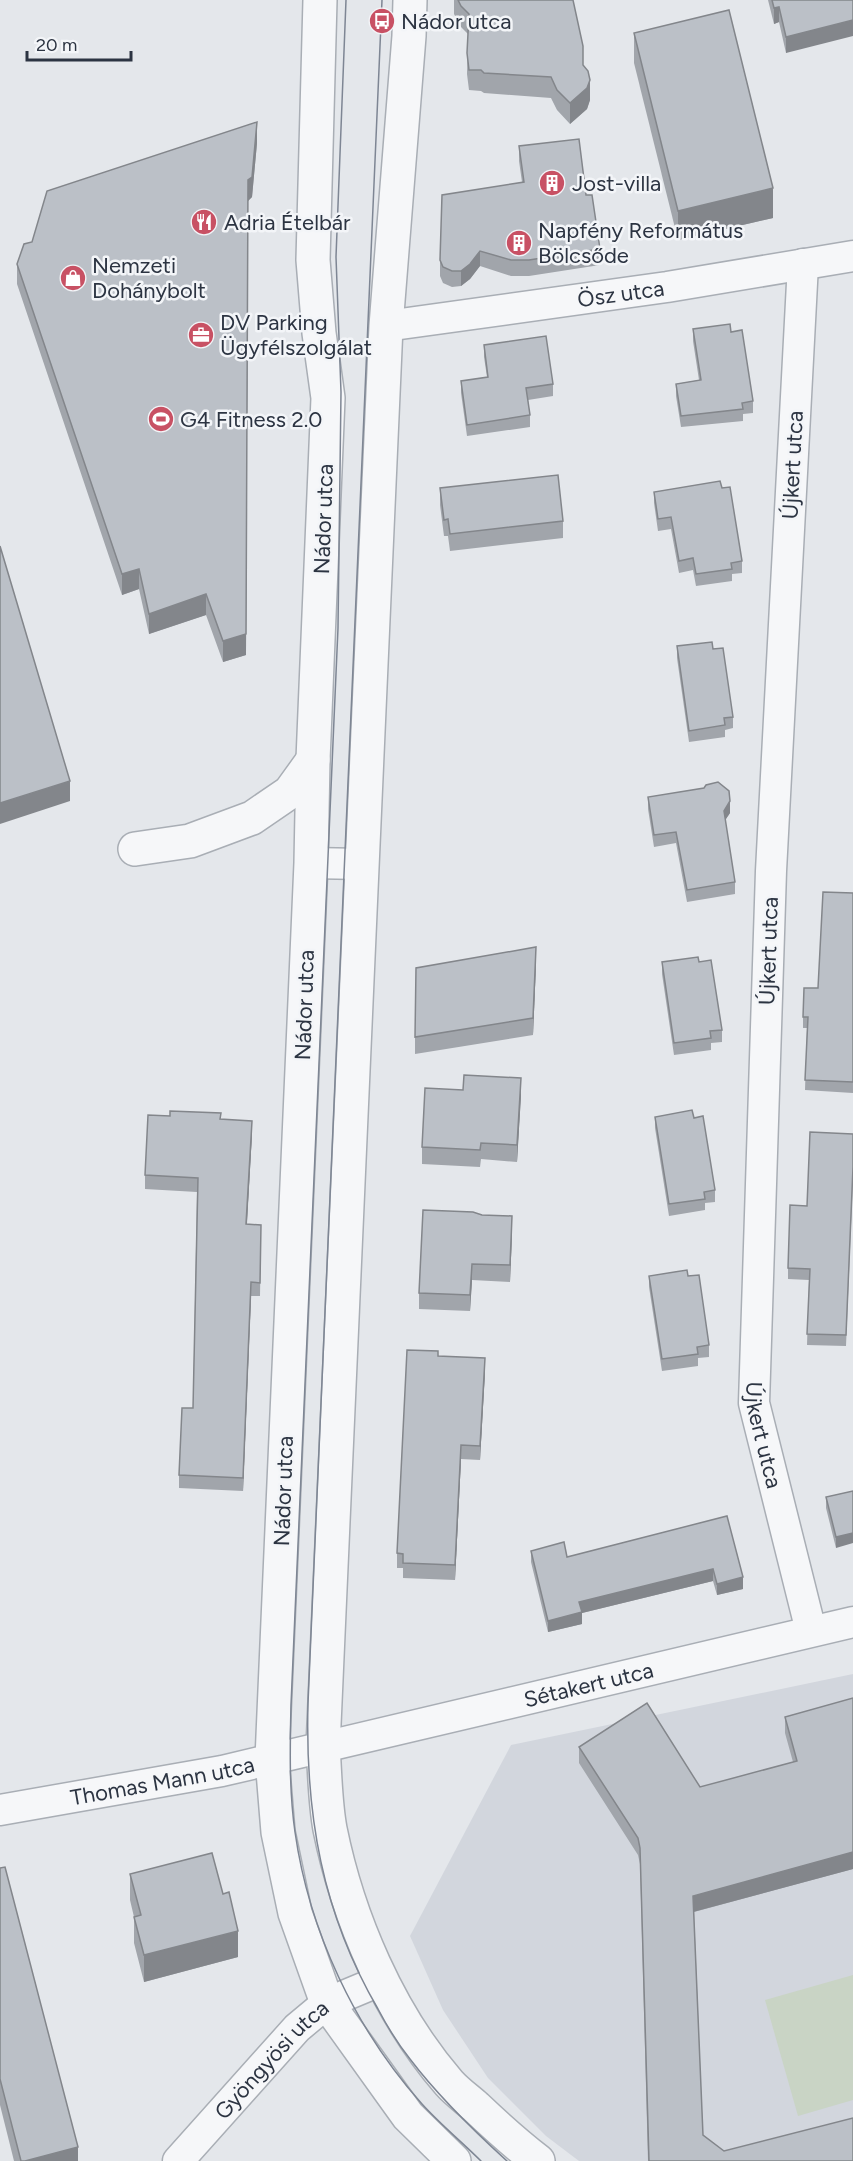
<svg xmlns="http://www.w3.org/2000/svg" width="853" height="2161" viewBox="0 0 853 2161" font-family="Figtree,sans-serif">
<rect width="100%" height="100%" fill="#e4e7eb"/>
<!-- built -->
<polygon fill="#d2d6dd" points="853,1674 853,2161 579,2161 546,2136 488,2078 443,2010 410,1936 511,1745"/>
<!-- green -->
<polygon fill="#c9d4c5" points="853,1975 853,2100 798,2116 765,2000"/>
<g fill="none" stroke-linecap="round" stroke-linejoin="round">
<!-- minor casing -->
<g stroke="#a9aeb5" stroke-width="33">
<g id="minor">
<path id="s1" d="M803,264L771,871L754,1403L811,1631"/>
<path id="s2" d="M386,326L667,287L853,256"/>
<polyline points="311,863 362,864"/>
<path id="s3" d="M0,1810L222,1771L853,1622"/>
<path id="s4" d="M178,2161L297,2028L327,2003L382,1980"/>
</g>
</g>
<!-- tertiary casing -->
<g stroke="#a9aeb5" stroke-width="36">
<g id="tertiary">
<polyline points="320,0 313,260 319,333 328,398 313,760 311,863 272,1759 278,1832 295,1913 327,2003 408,2116 454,2161"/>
<path d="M410,0L409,36L386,326L323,1747C325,1774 325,1802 330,1829C348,1918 389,2014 449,2083C457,2092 467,2099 476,2107C496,2126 516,2144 538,2161"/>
<polyline points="135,849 190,841 252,818 290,792 313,760"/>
</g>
</g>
<!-- minor -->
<use href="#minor" stroke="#f6f7f9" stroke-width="30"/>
<!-- tertiary -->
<use href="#tertiary" stroke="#f6f7f9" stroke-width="33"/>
<!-- tram -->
<g stroke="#7e8694" stroke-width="1.5">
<path d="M346,0L336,257L341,392L338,628L291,1705C290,1747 289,1790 295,1832C309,1931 355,2029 422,2104C440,2124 462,2142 481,2161"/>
<path d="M382,0L308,1703C305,1814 322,1913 378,2009C387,2026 398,2044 410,2059C438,2096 473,2130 507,2161"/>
</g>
</g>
<!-- wall -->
<g fill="#a1a5ab">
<polygon points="454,0 573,0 583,65 590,100 587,109 570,124 557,110 551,98 484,93 481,91 469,90 467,74 468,34 461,27 454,14"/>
<polygon points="768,0 853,0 786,53 779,22 774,24"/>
<polygon points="634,33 773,218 678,240 634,63"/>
<polygon points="257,143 252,197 248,201 246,655 223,662 206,615 149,634 139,589 122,595 17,284 17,264 32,242"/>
<polygon points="519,146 586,195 600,249 600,265 529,276 511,276 480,266 470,279 461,286 452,287 443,283 440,276 440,260 522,182 519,161"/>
<polygon points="693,329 731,332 753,401 753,413 743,414 743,421 681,427 676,396 676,384 699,380 693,341"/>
<polygon points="484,345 553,384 553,396 528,400 530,415 530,427 467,436 461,393 461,381 487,377 484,357"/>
<polygon points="440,488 563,521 563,538 450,551 448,536 444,536 440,505"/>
<polygon points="722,488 742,561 742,573 732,574 732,581 696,586 693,570 679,573 671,529 658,531 654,503 654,492"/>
<polygon points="677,646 713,649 733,717 733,728 725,730 725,737 689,742 677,658"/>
<polygon points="648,797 730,813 725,820 735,882 735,894 687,902 676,843 654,847 648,809"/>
<polygon points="853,893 853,1093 805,1090 807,1028 803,1028 803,1017 818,988"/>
<polygon points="662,962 722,1030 722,1042 711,1043 711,1050 674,1055 662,974"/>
<polygon points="536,964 533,1035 415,1054 415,1037"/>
<polygon points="521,1095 517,1162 481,1159 480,1167 422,1164 422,1147"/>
<polygon points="655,1117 694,1118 715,1190 715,1202 705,1203 705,1210 669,1216 655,1128"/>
<polygon points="221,1119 252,1134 247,1224 261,1238 260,1296 251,1296 243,1491 179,1488 179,1475 193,1408 197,1192 145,1189 145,1175"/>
<polygon points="853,1134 853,1178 846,1346 807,1345 809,1280 788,1279 788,1268 807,1206"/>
<polygon points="512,1233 510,1282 472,1280 470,1311 419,1309 419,1293"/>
<polygon points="649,1276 688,1276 709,1345 709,1357 698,1358 698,1366 662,1371 649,1287"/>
<polygon points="438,1356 485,1372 480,1460 461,1459 455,1580 403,1578 403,1568 397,1568 397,1553"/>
<polygon points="853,1491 836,1548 826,1508 826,1497"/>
<polygon points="727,1516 743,1589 717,1595 713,1581 582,1613 582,1624 548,1632 531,1562 531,1551 567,1557"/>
<polygon points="853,1698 853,1869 694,1912 703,2135 724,2151 853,2161 648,2161 640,1864 638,1855 579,1763 579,1747 700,1787 793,1762 785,1733 785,1717"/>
<polygon points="0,1868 78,2161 14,2161 0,2105"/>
<polygon points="130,1874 238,1957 144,1982 134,1943 134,1917 130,1900"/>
</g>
<!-- shaded-wall -->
<g fill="#83868b">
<polygon points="779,7 779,22 774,24 774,8"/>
<polygon points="853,20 853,36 786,53 786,37"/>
<polygon points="590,80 590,100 587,109 570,124 570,103"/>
<polygon points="257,122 257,143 252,197 248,201 246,655 223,662 223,641 248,180"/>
<polygon points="773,188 773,218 678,240 678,211"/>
<polygon points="480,251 480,266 470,279 461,286 461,271"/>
<polygon points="139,569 139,589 122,595 122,574"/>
<polygon points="206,594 206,615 149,634 149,614"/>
<polygon points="70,781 70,801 0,824 0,803"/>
<polygon points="730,801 730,813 724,822 724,811"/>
<polygon points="536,947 536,964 533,1035 533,1018"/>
<polygon points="521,1078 521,1095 517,1162 517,1145"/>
<polygon points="252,1121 252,1134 246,1238 246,1224"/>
<polygon points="512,1216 512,1233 510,1282 510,1265"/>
<polygon points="472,1264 472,1280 470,1311 470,1295"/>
<polygon points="251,1282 251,1296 243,1491 243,1478"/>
<polygon points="485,1358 485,1372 480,1460 480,1446"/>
<polygon points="461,1445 461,1459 455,1580 455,1565"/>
<polygon points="853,1533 853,1543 836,1548 836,1537"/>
<polygon points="713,1569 713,1581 582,1613 582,1624 548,1632 548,1621 579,1602"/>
<polygon points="743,1577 743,1589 717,1595 717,1584"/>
<polygon points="853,1852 853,1869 693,1912 693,1896"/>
<polygon points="238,1931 238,1957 144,1982 144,1955"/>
<polygon points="78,2147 78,2161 25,2161"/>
</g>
<!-- building -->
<g fill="#bbc0c7" stroke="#83868b" stroke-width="1.5">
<polygon points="458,0 573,0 583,46 583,65 588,71 590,80 587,88 570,103 557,90 551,77 484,73 481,70 469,70 467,53 469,14 461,6"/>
<polygon points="772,0 853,0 853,20 786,37 779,7 774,8"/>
<polygon points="729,10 773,188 678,211 634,33"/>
<polygon points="257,122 252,177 248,180 246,634 223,641 206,594 149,614 139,569 122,574 17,264 24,244 32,242 47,191"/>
<polygon points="579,139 586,195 592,195 600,249 529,260 511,260 480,251 470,264 461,271 452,271 443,267 440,260 442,195 524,182 519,146"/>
<polygon points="730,324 731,332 742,330 753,401 742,403 743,409 681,416 676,384 701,380 693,329"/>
<polygon points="546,336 553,384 526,388 530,415 467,425 461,381 488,377 484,345"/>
<polygon points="558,475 563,521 450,534 448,519 444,520 440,488"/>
<polygon points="720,481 722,488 730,487 742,561 731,563 732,569 696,574 693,558 679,561 671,517 658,519 654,492"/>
<polygon points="0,546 70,781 0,803"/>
<polygon points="712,642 713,649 723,648 733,717 724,718 725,725 689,731 677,646"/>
<polygon points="718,782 729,791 730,801 724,811 735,882 687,890 676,832 654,835 648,797 704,788 706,785"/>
<polygon points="823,892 853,893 853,1082 805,1080 808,1017 803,1017 804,988 818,988"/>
<polygon points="536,947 533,1018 415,1037 416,968"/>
<polygon points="698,957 699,962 711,960 722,1030 710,1031 711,1038 674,1043 662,962"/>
<polygon points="464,1075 521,1078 517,1145 481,1143 480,1150 422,1147 425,1088 463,1090"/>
<polygon points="692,1110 694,1118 703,1116 715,1190 704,1192 705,1199 669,1204 655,1117"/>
<polygon points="170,1111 221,1113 220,1119 252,1121 246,1224 261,1225 260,1283 251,1282 243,1478 179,1475 182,1408 193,1408 198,1178 145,1175 148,1115 170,1116"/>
<polygon points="810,1132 853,1134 853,1167 846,1335 807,1334 810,1269 788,1268 790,1205 807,1206"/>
<polygon points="423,1210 473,1212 482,1215 512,1216 510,1265 472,1264 470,1295 419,1293"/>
<polygon points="687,1270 688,1276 699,1275 709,1345 697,1347 698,1354 662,1359 649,1276"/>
<polygon points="407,1350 438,1351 438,1356 485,1358 480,1446 461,1445 455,1565 403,1563 403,1554 397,1553"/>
<polygon points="853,1491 853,1533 836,1537 826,1497"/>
<polygon points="727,1516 743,1577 717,1584 713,1569 579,1602 582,1612 548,1621 531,1551 564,1542 567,1557"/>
<polygon points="853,1698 853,1852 693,1896 703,2135 724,2151 853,2118 853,2161 649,2161 640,1848 638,1838 579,1747 647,1703 700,1787 797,1761 785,1717"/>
<polygon points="212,1853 223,1894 229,1892 238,1931 144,1955 134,1917 141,1915 130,1874"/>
<polygon points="5,1867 78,2147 25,2161 21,2161 0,2079 0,1868"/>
</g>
<!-- icons -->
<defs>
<g id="bus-disc" transform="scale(1.35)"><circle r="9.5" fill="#c85164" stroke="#f3f5f8"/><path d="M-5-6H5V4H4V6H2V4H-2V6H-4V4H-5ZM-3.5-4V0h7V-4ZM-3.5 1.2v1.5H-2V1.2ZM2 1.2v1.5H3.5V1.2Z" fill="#fff"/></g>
<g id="building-disc" transform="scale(1.35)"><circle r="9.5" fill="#c85164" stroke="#f3f5f8"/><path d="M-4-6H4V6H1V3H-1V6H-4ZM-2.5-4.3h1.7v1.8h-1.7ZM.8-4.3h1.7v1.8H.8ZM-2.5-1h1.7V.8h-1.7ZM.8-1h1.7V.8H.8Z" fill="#fff"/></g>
<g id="restaurant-disc" transform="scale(1.35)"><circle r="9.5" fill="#c85164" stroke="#f3f5f8"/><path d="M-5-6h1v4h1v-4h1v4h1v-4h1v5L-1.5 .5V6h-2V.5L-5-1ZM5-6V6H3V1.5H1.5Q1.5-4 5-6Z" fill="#fff"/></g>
<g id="shop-disc" transform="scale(1.35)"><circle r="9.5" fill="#c85164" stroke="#f3f5f8"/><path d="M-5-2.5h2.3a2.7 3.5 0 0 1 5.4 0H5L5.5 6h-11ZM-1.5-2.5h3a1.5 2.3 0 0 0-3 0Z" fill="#fff"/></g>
<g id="office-disc" transform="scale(1.35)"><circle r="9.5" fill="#c85164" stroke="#f3f5f8"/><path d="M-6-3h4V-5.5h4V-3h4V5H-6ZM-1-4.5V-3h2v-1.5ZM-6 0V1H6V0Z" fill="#fff"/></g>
<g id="stadium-disc" transform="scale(1.35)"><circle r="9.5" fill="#c85164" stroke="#f3f5f8"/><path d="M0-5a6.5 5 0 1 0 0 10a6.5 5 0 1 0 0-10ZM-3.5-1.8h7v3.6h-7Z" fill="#fff"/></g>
</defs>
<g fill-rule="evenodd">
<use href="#bus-disc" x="382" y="21"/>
<use href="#building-disc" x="552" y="183"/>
<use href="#restaurant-disc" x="204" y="222"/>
<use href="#building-disc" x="519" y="243"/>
<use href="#shop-disc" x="73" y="278"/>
<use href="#office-disc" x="201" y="335"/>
<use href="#stadium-disc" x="161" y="419"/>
</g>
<g text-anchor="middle" stroke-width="5" stroke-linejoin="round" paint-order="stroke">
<!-- poi labels -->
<g font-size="22" fill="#2c3442" stroke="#f3f5f8" text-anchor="start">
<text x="401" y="29">Nádor utca</text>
<text x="572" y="191">Jost-villa</text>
<text x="224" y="230">Adria Ételbár</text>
<text x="538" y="238">Napfény Református<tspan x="538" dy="25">Bölcsőde</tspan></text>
<text x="92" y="273">Nemzeti<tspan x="92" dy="25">Dohánybolt</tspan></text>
<text x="220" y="330">DV Parking<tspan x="220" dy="25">Ügyfélszolgálat</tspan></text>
<text x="180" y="427">G4 Fitness 2.0</text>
</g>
<!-- street labels -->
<g font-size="22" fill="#2c3442" stroke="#f3f5f8">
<text dy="8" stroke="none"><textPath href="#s2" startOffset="237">Ösz utca</textPath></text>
<text transform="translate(792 465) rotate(-87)" y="8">Újkert utca</text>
<text transform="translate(323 519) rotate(-88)" y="8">Nádor utca</text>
<text transform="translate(768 951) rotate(-88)" y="8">Újkert utca</text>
<text transform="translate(304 1005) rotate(-88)" y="8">Nádor utca</text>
<text dy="8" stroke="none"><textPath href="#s1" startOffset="1173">Újkert utca</textPath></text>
<text transform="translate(283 1491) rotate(-88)" y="8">Nádor utca</text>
<text dy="8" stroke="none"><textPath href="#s3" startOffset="602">Sétakert utca</textPath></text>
<text dy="8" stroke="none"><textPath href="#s3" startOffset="165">Thomas Mann utca</textPath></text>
<text dy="8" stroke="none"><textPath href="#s4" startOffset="138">Gyöngyösi utca</textPath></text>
</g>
</g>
<!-- scale -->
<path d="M27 51v9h104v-9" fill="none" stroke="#2c3442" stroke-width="3"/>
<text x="36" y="51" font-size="18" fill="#2c3442" stroke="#f3f5f8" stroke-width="4.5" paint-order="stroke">20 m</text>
</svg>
